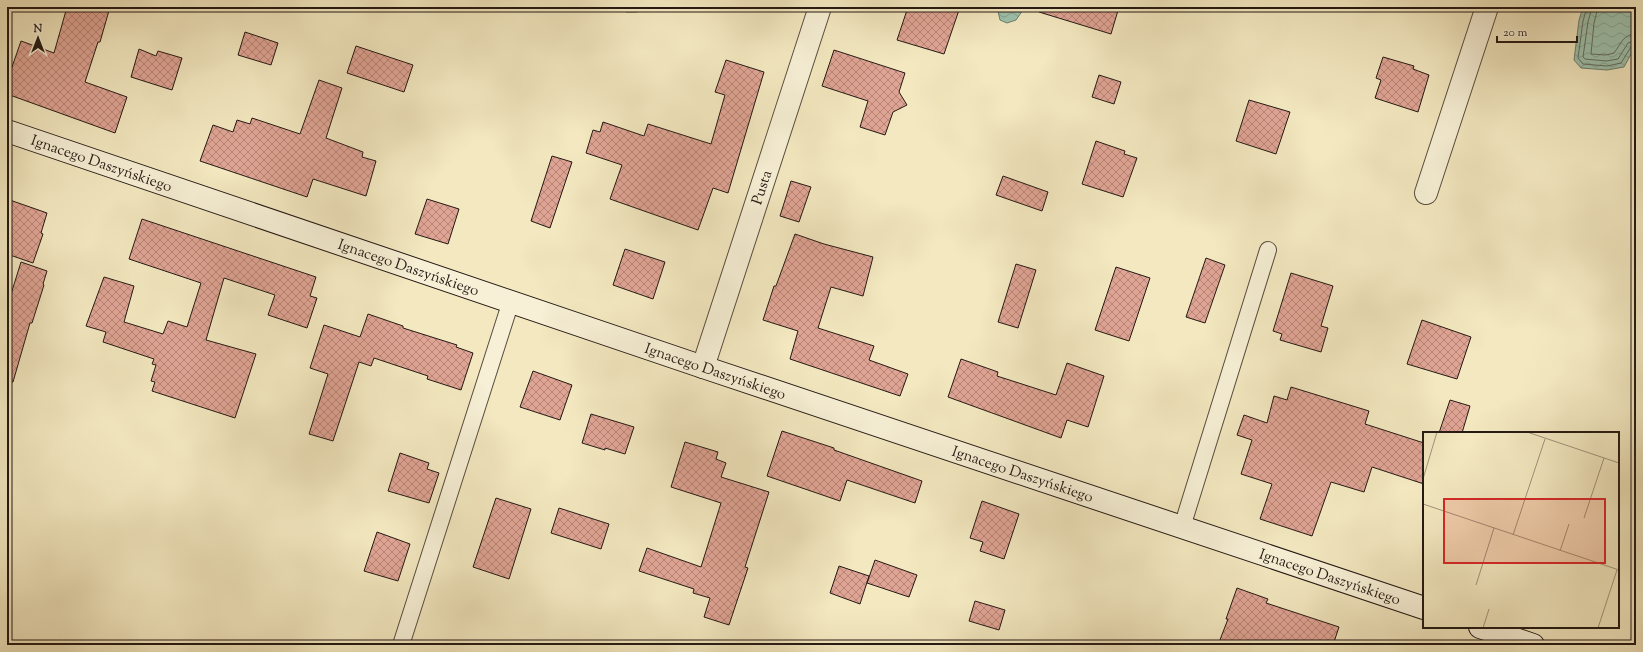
<svg xmlns="http://www.w3.org/2000/svg" width="1643" height="652" viewBox="0 0 1643 652" font-family="'Sorts Mill Goudy',serif">
<defs>
<pattern id="water-waves" width="16" height="10" patternUnits="userSpaceOnUse"><rect width="16" height="10" fill="#9dc1ac"/><path d="M0 5q4-4 8 0t8 0" fill="none" stroke="#87a593"/></pattern>
<pattern id="building-cross-hatch" width="8" height="8" patternUnits="userSpaceOnUse"><rect width="8" height="8" fill="#e0a494"/><path d="M0 0l8 8M0 8l8-8" fill="none" stroke="#b58578"/></pattern>
</defs>
<rect width="100%" height="100%" fill="#f3e8c0"/>
<filter id="stains"><feTurbulence type="fractalNoise" baseFrequency=".005" numOctaves="4"/><feColorMatrix values="0 0 0 0 .2 0 0 0 0 .09 0 0 0 0 .02 0 0 0 .5 -.17"/></filter>
<radialGradient id="worn" r=".72"><stop offset=".6" stop-color="#630" stop-opacity="0"/><stop offset="1" stop-color="#630" stop-opacity=".3"/></radialGradient>
<!-- water -->
<g fill="url(#water-waves)" stroke="#6d7e6f">
<polygon points="623,7 640,7 637,12 626,12"/>
<polygon points="997,7 1025,7 1016,20 1007,23 1000,20"/>
<polygon points="1583,7 1636,7 1636,45 1624,67 1607,70 1581,68 1574,60 1579,20"/>
</g>
<g fill="none" stroke-linecap="round" stroke-linejoin="round">
<!-- shore -->
<g stroke="#606d60" stroke-width="1">
<polyline points="1587,7 1583,21 1578,58 1583,64 1607,66 1621,63 1631,47 1636,45"/>
<polyline points="1592,7 1588,22 1583,57 1585,59 1606,61 1618,59 1628,43 1636,40"/>
<path d="M1598,7L1594,23L1591,54L1606,55L1614,53C1621,44 1623,34 1636,34"/>
</g>
</g>
<!-- building -->
<g fill="url(#building-cross-hatch)" stroke="#241913">
<polygon points="67,7 110,7 100,42 98,42 85,82 127,97 115,133 7,94 7,65 12,67 21,41 54,53"/>
<polygon points="908,7 960,7 944,54 897,40"/>
<polygon points="1040,7 1119,7 1111,34 1039,12"/>
<polygon points="245,32 278,43 271,65 238,55"/>
<polygon points="356,46 413,65 404,92 347,73"/>
<polygon points="139,49 156,56 158,51 182,58 172,90 131,77"/>
<polygon points="834,50 905,73 899,92 907,105 893,112 885,135 860,127 868,101 822,86"/>
<polygon points="1383,57 1414,66 1413,69 1429,75 1418,112 1375,98 1381,80 1376,78"/>
<polygon points="726,60 764,72 728,193 713,188 698,230 610,199 622,165 586,153 593,130 600,132 603,122 644,136 648,124 711,144 725,95 715,92"/>
<polygon points="1099,75 1121,82 1114,104 1092,97"/>
<polygon points="319,80 342,88 326,138 363,152 362,157 376,161 366,196 313,179 307,197 200,161 213,125 233,132 237,120 250,124 252,118 300,134"/>
<polygon points="1249,100 1290,112 1276,154 1236,141"/>
<polygon points="1096,141 1125,151 1124,154 1137,158 1123,197 1082,184"/>
<polygon points="552,156 572,162 550,228 531,221"/>
<polygon points="1003,176 1048,192 1042,211 996,195"/>
<polygon points="791,181 811,187 799,222 780,216"/>
<polygon points="7,199 47,213 41,233 43,234 33,263 7,254"/>
<polygon points="427,199 459,209 448,244 415,234"/>
<polygon points="142,219 316,277 310,296 317,298 307,328 268,315 275,295 224,278 206,340 256,354 235,418 152,391 155,382 151,381 156,365 152,364 154,359 103,342 106,332 86,326 104,277 134,286 124,322 163,334 168,321 187,327 201,283 129,259"/>
<polygon points="795,234 824,244 873,257 863,296 831,287 818,328 874,346 869,360 908,374 900,396 790,359 798,331 763,320 774,286 776,286"/>
<polygon points="625,249 665,262 653,299 613,285"/>
<polygon points="1206,258 1225,265 1205,323 1186,317"/>
<polygon points="21,262 47,271 43,284 44,285 32,323 30,323 13,382 7,382 7,307"/>
<polygon points="1016,264 1036,270 1018,328 998,322"/>
<polygon points="1116,267 1150,278 1129,341 1095,330"/>
<polygon points="1291,273 1333,286 1321,326 1328,328 1321,352 1280,340 1282,334 1273,331"/>
<polygon points="368,314 403,326 403,328 457,345 456,347 473,353 461,390 427,379 428,376 374,358 371,366 359,362 333,441 309,434 328,374 310,368 324,325 360,337"/>
<polygon points="1422,320 1471,337 1457,379 1407,364"/>
<polygon points="961,359 998,372 997,376 1056,395 1067,363 1104,376 1088,427 1067,420 1061,438 948,397"/>
<polygon points="533,371 572,385 560,420 520,407"/>
<polygon points="1291,387 1369,411 1365,424 1424,443 1424,484 1372,467 1364,492 1331,482 1312,536 1260,519 1272,484 1241,474 1252,440 1237,435 1244,415 1267,423 1274,396 1287,400"/>
<polygon points="1450,400 1470,406 1462,433 1439,433"/>
<polygon points="591,414 634,427 625,454 605,448 605,450 582,443"/>
<polygon points="782,431 834,448 834,450 922,481 915,503 847,480 840,501 767,476"/>
<polygon points="685,442 718,452 716,459 726,463 721,477 769,492 745,567 748,568 729,625 704,617 710,598 693,593 694,589 639,571 647,548 701,567 721,503 671,487"/>
<polygon points="400,453 429,463 427,469 439,473 429,503 388,491"/>
<polygon points="496,498 531,509 509,579 473,567"/>
<polygon points="982,501 1019,514 1004,559 980,551 983,542 970,538"/>
<polygon points="559,508 609,524 601,549 551,533"/>
<polygon points="377,532 410,544 398,581 364,571"/>
<polygon points="875,560 917,575 909,597 867,583"/>
<polygon points="839,566 869,576 860,604 830,593"/>
<polygon points="1237,588 1268,599 1266,603 1339,627 1333,645 1218,645 1228,619 1226,619"/>
<polygon points="975,601 1005,610 999,630 969,621"/>
</g>
<g fill="none" stroke-linecap="round" stroke-linejoin="round">
<!-- lane casing -->
<g stroke="#584d3e" stroke-width="18">
<g id="lane">
<polyline points="1182,527 1268,250"/>
<polyline points="401,645 511,301"/>
</g>
</g>
<!-- street casing -->
<g stroke="#584d3e" stroke-width="24">
<g id="street">
<polyline points="1426,193 1487,7"/>
<path id="s1" d="M703,367L820,7"/>
</g>
</g>
<!-- secondary casing -->
<g stroke="#241913" stroke-width="24">
<g id="secondary">
<path id="s2" d="M7,131L703,367L1424,608"/>
<polyline points="1480,627 1533,645"/>
</g>
</g>
<!-- lane -->
<use href="#lane" stroke="#f7f0d6" stroke-width="16"/>
<!-- street -->
<use href="#street" stroke="#f7f0d6" stroke-width="22"/>
<!-- secondary -->
<use href="#secondary" stroke="#f7f0d6" stroke-width="22"/>
</g>
<g text-anchor="middle" stroke-width="3" stroke-linejoin="round" paint-order="stroke">
<!-- street labels -->
<g font-size="15" fill="#241913" stroke="#f7f0d6">
<text dy="5" stroke="none"><textPath href="#s2" startOffset="100">Ignacego Daszyńskiego</textPath></text>
<text dy="5" stroke="none"><textPath href="#s1" startOffset="189">Pusta</textPath></text>
<text dy="5" stroke="none"><textPath href="#s2" startOffset="424">Ignacego Daszyńskiego</textPath></text>
<text dy="5" stroke="none"><textPath href="#s2" startOffset="748">Ignacego Daszyńskiego</textPath></text>
<text dy="5" stroke="none"><textPath href="#s2" startOffset="1072">Ignacego Daszyńskiego</textPath></text>
<text dy="5" stroke="none"><textPath href="#s2" startOffset="1396">Ignacego Daszyńskiego</textPath></text>
</g>
</g>
<!-- overview -->
<g transform="translate(1423 432)">
<rect width="196" height="196" fill="#f3e8c0"/>
<path fill="none" stroke="#a0957b" stroke-width="1" d="M104,0L196,31M0,47L14,0M0,72L196,138M161,86L181,26M90,103L122,7M137,119L146,92M53,153L71,96M60,196L66,177M175,196L194,138"/>
<path fill="#d62828" fill-opacity="0.15" stroke="#d62828" stroke-width="2" d="M21,67H182V131H21Z"/>
<rect width="196" height="196" fill="none" stroke="#241913" stroke-width="2"/>
</g>
<!-- margin -->
<rect width="1643" height="652" fill="none" stroke="#f3e8c0" stroke-width="24"/>
<rect x="8" y="8" width="1627" height="636" fill="none" stroke="#241913" stroke-width="2"/>
<rect x="12" y="12" width="1619" height="628" fill="none" stroke="#241913"/>
<!-- north arrow -->
<g transform="translate(38 38)" stroke="#f7f0d6" stroke-width="3" paint-order="stroke">
<path d="M0-3L7 15L0 10L-7 15Z" fill="#241913"/>
<text y="-6" font-size="11" font-weight="bold" text-anchor="middle" fill="#241913">N</text>
</g>
<!-- scale -->
<path d="M1497 36v6h80v-6" fill="none" stroke="#241913" stroke-width="2"/>
<text x="1503" y="36" font-size="12" fill="#241913" stroke="#f7f0d6" stroke-width="3" paint-order="stroke">20 m</text>
<rect width="100%" height="100%" filter="url(#stains)"/>
<rect width="100%" height="100%" fill="url(#worn)"/>
</svg>
